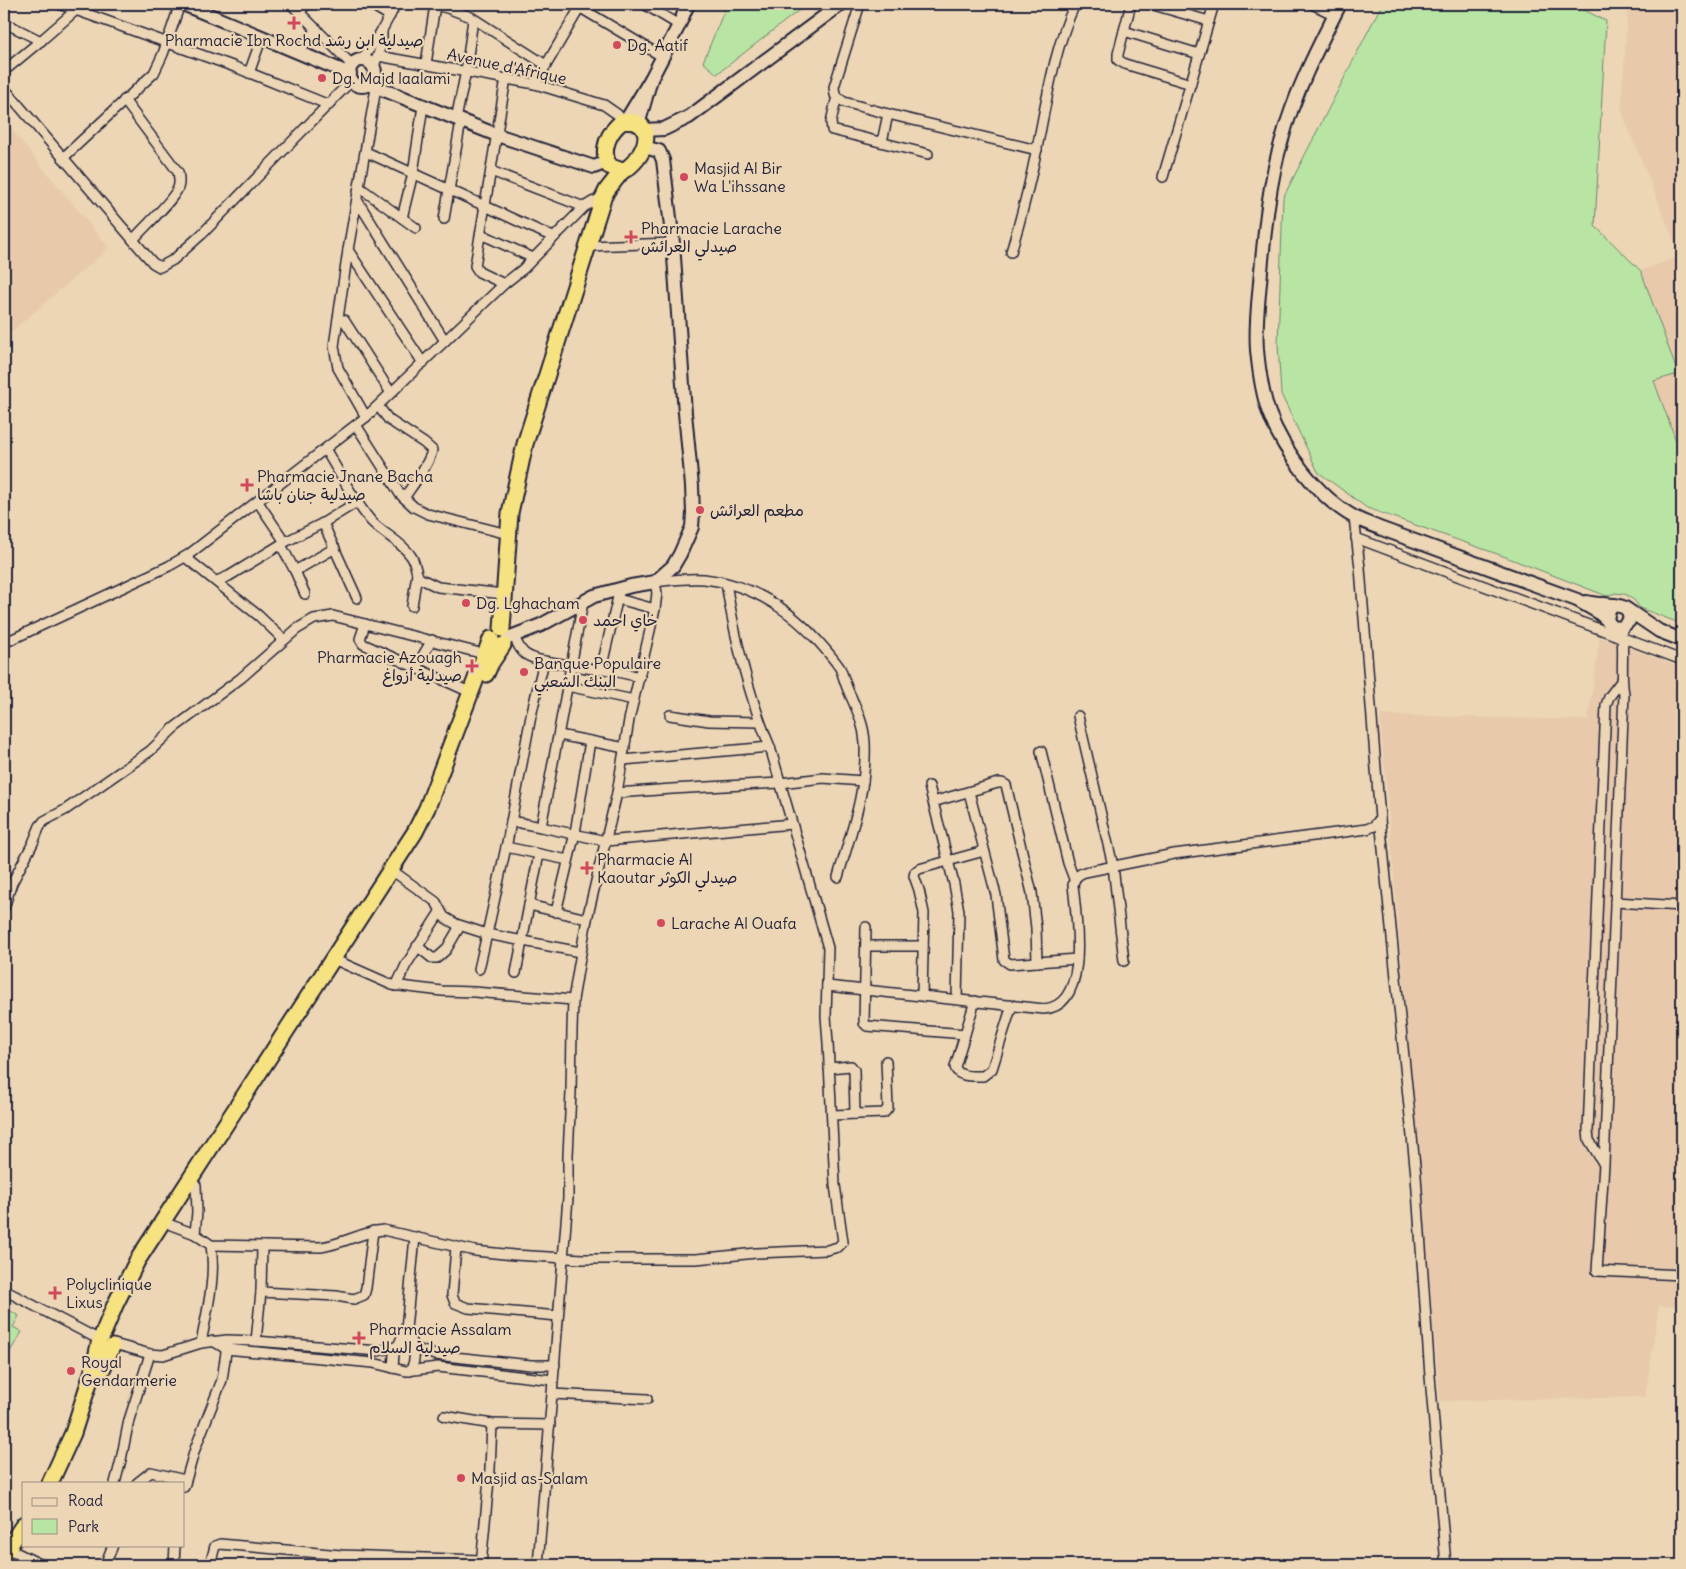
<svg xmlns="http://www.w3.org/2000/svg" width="1686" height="1569" viewBox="0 0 1686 1569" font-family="Delius,'Playpen Sans Arabic',sans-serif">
<rect width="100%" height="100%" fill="#ecd6b5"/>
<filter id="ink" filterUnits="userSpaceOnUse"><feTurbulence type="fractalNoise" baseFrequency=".02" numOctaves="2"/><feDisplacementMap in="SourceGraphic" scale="10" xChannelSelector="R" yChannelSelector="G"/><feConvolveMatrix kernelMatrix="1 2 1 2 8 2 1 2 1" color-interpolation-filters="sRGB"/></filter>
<g filter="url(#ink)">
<!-- built -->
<g fill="#e8c9ac">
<polygon points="1628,4 1682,4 1682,457 1654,381 1678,374 1641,271 1680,256 1621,110"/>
<polygon points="7,124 109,248 4,338 4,127"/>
<polygon points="1600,637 1682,668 1682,1306 1659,1306 1645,1397 1440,1401 1380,715 1588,720"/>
</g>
<!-- green -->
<g fill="#b8e5a3" stroke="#6d846f">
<polygon points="727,4 807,4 717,74 703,62"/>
<polygon points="1382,4 1572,4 1606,21 1595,226 1641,271 1678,374 1654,381 1682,457 1682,624 1640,608 1634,600 1625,594 1615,593 1607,596 1503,556 1367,508 1318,472 1281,394 1278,344 1283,198"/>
<polygon points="4,1307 19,1316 13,1327 22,1332 4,1361"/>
</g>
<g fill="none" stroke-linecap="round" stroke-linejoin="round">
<!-- street casing -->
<g stroke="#22223b" stroke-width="12">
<g id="street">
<polyline points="59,4 235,67 329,105"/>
<polyline points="291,4 352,65"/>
<polyline points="370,4 390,16"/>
<polyline points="430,4 447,8 471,17 546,65"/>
<polyline points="574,4 663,57"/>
<polyline points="644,4 679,25"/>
<polyline points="860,4 834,87 835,95 844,102 888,114 1037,150"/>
<polyline points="1131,4 1118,54 1118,60 1125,64 1191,84"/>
<polyline points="1150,4 1209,21"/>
<polyline points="1312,4 1335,15"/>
<polyline points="299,12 307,4"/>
<polyline points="4,24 13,27 41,41"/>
<polyline points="1124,31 1199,54"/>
<polyline points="298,52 317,29"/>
<polyline points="378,56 535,84 604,105 617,114 623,121"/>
<polyline points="362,60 382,30 396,4"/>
<polyline points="426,64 435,5"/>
<polyline points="374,67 382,42 382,30"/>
<polyline points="4,71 44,38 83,4"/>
<polyline points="249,73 262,37"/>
<polyline points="535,84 582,4"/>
<polyline points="4,88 145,254 153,263 160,267 173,260 202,234 352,80"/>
<polyline points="837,96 831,122 832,130 928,154"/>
<path d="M124,100L178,172C179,177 180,183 178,188C172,202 144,227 133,240"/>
<polyline points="456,119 466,71 473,19"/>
<polyline points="882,142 888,114"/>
<polyline points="366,152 553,237"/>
<polyline points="63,158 154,73 163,54 180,4"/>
<polyline points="491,171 584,207"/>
<polyline points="1163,177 1214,4"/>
<polyline points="359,187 416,228"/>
<polyline points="357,200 445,341"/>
<polyline points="402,218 413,173 423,106"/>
<polyline points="444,219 461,121"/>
<polyline points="481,234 533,258"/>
<polyline points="588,246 673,243"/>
<polyline points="348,250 423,363"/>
<path d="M1011,252C1021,218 1030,183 1037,148C1047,99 1054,49 1075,4"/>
<polyline points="504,284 479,272 475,266 506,78"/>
<polyline points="338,320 344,320 391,393"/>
<path d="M378,406L389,420L424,443L432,450C430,463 412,486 404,498"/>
<polyline points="366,417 338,368 334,346 348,250 376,88"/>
<polyline points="356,425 400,494 414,507 428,514 508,534"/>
<path d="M325,449C340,473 353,500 371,521C383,534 401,541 411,556C416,563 415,571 419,578L438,587L504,594"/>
<polyline points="258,502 285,542 323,523 357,502"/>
<polyline points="1354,517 1360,568 1380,819 1416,1176 1430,1376 1446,1565"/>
<polyline points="323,523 357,598"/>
<polyline points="1356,538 1682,660"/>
<polyline points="281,545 295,571 305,594"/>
<polyline points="185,557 259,616 284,640"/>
<polyline points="295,571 335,548"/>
<polyline points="217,581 229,576 285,542"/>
<polyline points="618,599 655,609"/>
<polyline points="412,606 417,574"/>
<polyline points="365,624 360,639 363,644 472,693"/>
<path d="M1621,628C1625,650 1620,672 1624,694L1604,1164L1597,1271L1682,1275"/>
<path d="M514,636C521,654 526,657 544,661"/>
<polyline points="4,643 169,566 188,555 366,417 504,284 523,269 584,207 592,202 603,198"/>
<polyline points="416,667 432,640"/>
<polyline points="600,668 640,677"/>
<polyline points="567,686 634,700"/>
<polyline points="670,715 709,721 759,722"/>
<polyline points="1078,716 1113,866 1124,961"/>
<polyline points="559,735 625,748"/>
<polyline points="1041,751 1068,863 1074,879"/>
<polyline points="623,760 770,747"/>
<polyline points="929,786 954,884 959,911 957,999"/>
<polyline points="969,792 996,895 1004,960 1010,964 1077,959"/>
<polyline points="617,793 672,789 780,783 823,778 863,781"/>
<polyline points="933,802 998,783 1002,783 1006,785 1032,893 1036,928 1037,962"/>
<polyline points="511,821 541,827 583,602"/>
<polyline points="541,827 606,841 792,824"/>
<polyline points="506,847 568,860"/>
<polyline points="397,874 436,902 444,917 456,924 487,934 508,838 531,716 544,661 599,670 603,661 620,588"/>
<polyline points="1615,902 1682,906"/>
<polyline points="529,905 539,854"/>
<polyline points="4,908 12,883 33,843 40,826 44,821 65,810 150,751 174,728 241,678 297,629 314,619 333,616 484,654"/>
<polyline points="556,912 575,833 590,741"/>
<polyline points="866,927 864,1023 867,1026 965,1034"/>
<polyline points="417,946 432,958 437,958 446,950 460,926"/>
<polyline points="866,946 923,946"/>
<polyline points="340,962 392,985 442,991 474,992 573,1000"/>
<polyline points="479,969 487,934 580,952"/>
<polyline points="516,973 529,905 587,919"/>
<polyline points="396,986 406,965 440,912"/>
<path d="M827,986L1044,1009C1091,1006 1076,916 1073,885C1074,878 1078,874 1085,872L1174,854L1367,829L1374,826L1380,819"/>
<polyline points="922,995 924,913 919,890 914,876 915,872 919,869 984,851"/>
<path d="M975,1001L955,1067C958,1078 974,1076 983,1076L992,1069L1012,1005"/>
<polyline points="829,1068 851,1066 854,1070 855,1114"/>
<polyline points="832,1115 884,1113 888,1108 886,1061"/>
<polyline points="1603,1163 1589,1140 1588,1131 1606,705 1609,697 1622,680"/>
<path d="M171,1225L195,1234L211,1245L321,1247C343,1244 361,1232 383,1230L475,1251L514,1255L583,1259H696L756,1253L827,1250L838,1247L843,1242L835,1185L828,1043L826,1016L828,948L770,747C748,694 735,639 726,583"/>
<polyline points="195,1234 197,1212 196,1185"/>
<path d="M211,1245C216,1278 207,1311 201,1343L227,1340L256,1341L378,1351L404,1345L435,1355L531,1365H555"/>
<polyline points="262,1246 261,1292 336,1296 354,1299 364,1295 366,1288 373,1231"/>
<polyline points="456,1247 452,1295 455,1303 468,1308 558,1316"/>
<polyline points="4,1290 100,1340"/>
<path d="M406,1329C412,1344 419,1355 410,1371"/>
<polyline points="213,1341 226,1349 373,1363 406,1371 438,1367 553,1380"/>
<polyline points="256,1341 261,1292"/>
<polyline points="114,1344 150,1354 163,1355 201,1343"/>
<polyline points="393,1368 394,1354 406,1329 415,1237"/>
<polyline points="552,1394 647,1399"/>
<polyline points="444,1416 492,1424"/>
<polyline points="115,1483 121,1460 129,1420 150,1354"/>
<polyline points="137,1483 151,1472 185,1480"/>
<polyline points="184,1487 195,1449 222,1380 227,1345"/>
<polyline points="15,1552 42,1565"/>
<polyline points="105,1565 113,1545"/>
<polyline points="174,1565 175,1545"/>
<polyline points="210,1565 215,1546 220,1544 341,1555 481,1560"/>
<polyline points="481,1565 490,1469 492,1424 550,1425"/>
<path d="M538,1565L568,1198V1155L571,1093L572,1030L573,1000L578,970L587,919L617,793L629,720L655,609L657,593L655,582C671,580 688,578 704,579C751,584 787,607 818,641C826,650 834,659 840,668C843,675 845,683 848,690C856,708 864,723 865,743C867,791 851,832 838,877"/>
</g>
</g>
<!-- secondary casing -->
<g stroke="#22223b" stroke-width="16">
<g id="secondary">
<polyline points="183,4 350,74"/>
<path d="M1340,4C1317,49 1294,94 1281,143C1269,184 1265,228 1261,271C1259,297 1255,323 1257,350C1259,371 1262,393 1269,413C1283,451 1319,498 1354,517C1363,522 1373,525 1382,529L1577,600L1598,612L1607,620"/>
<circle cx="362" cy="73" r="13"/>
<polyline points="651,79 679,25 688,4"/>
<polyline points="369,84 497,135 594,167 607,162"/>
<polyline points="625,122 651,79 638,125"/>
<polyline points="643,130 664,129 689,117 841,4"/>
<path d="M1586,602C1592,603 1597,604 1603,604C1615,606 1632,603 1629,621L1621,628L1612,627L1607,620L1609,609L1615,605"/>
<polyline points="1628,610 1659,631 1682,640"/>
<polyline points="508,638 541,625 594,596 631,586 655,582 673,566 680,554 692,527 693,513 692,486 685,413 673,243 663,160 659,151 644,147"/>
</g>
</g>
<!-- highway casing -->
<g stroke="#22223b" stroke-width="19">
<g id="highway">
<path d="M623,121C626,122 631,121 635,122C659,131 638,165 622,171L609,166C600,150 609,131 623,121Z"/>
<polyline points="502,629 510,513 525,444 603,198 607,190 622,171"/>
<polyline points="486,674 491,663 503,645"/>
<polyline points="102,1336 115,1305 137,1261 415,832 427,808 491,639"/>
<polyline points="101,1372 112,1347"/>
<polyline points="50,1483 73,1433 94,1367 99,1344"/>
<polyline points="4,1554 24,1524"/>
</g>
</g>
<!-- street -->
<use href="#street" stroke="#ecd6b5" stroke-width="9"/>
<!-- secondary -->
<use href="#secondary" stroke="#ecd6b5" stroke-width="12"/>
<!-- highway -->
<use href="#highway" stroke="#f7e281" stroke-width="15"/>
</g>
</g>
<!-- markers -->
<g fill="#d1495b" stroke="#ecd6b5" stroke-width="2">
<path d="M291.5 15.5h5v5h5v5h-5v5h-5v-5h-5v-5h5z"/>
<circle cx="617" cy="45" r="5"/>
<circle cx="322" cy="78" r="5"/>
<circle cx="684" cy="177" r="5"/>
<path d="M628.5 229.5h5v5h5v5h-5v5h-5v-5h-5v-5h5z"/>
<path d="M244.5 477.5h5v5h5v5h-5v5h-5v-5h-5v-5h5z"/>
<circle cx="700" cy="510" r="5"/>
<circle cx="466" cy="603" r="5"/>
<circle cx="583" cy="620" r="5"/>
<path d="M469.5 658.5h5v5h5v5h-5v5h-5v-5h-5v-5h5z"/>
<circle cx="524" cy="672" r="5"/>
<path d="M584.5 860.5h5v5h5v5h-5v5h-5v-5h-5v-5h5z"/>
<circle cx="661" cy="923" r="5"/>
<path d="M52.5 1285.5h5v5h5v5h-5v5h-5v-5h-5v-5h5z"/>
<path d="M356.5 1330.5h5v5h5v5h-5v5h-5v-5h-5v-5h5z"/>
<circle cx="71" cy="1371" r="5"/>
<circle cx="461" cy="1478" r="5"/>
</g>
<g text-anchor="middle" stroke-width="4.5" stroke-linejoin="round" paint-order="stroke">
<!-- poi labels -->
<g font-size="16" fill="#22223b" stroke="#ecd6b5" text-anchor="start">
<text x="294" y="46" text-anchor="middle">Pharmacie Ibn Rochd صيدلية ابن رشد</text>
<text x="627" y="51">Dg. Aatif</text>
<text x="332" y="84">Dg. Majd laalami</text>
<text x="694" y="174">Masjid Al Bir<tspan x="694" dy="18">Wa L'ihssane</tspan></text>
<text x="641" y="234">Pharmacie Larache<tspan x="641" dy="18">صيدلي العرائش</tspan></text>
<text x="257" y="482">Pharmacie Jnane Bacha<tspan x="257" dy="18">صيدلية جنان باشا</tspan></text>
<text x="710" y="516">مطعم العرائش</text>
<text x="476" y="609">Dg. Lghacham</text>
<text x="593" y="626">خاي احمد</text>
<text x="462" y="663" text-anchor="end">Pharmacie Azouagh<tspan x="462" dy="18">صيدلية أزواغ</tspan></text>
<text x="534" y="669">Banque Populaire<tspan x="534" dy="18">البنك الشعبي</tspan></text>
<text x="597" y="865">Pharmacie Al<tspan x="597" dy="18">Kaoutar صيدلي الكوثر</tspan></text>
<text x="671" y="929">Larache Al Ouafa</text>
<text x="66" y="1290">Polyclinique<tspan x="66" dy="18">Lixus</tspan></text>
<text x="369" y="1335">Pharmacie Assalam<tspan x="369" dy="18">صيدلية السلام</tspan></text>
<text x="81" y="1368">Royal<tspan x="81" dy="18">Gendarmerie</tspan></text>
<text x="471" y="1484">Masjid as-Salam</text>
</g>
<!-- street labels -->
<g font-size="16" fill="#22223b" stroke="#ecd6b5">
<text transform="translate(507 66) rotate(12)" y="6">Avenue d'Afrique</text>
</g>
</g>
<!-- margin -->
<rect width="1686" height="1569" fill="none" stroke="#ecd6b5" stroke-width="20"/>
<rect x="10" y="10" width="1666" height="1549" fill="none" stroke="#22223b" stroke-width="2" filter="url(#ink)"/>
<!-- legend -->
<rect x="22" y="1482" width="162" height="65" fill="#ecd6b5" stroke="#9b8e84"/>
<rect x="32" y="1498" width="25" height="8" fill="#ecd6b5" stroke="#9b8e84"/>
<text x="68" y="1506" font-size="15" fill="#22223b">Road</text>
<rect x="32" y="1519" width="25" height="15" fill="#b8e5a3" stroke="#9b8e84"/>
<text x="68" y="1532" font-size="15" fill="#22223b">Park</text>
</svg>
